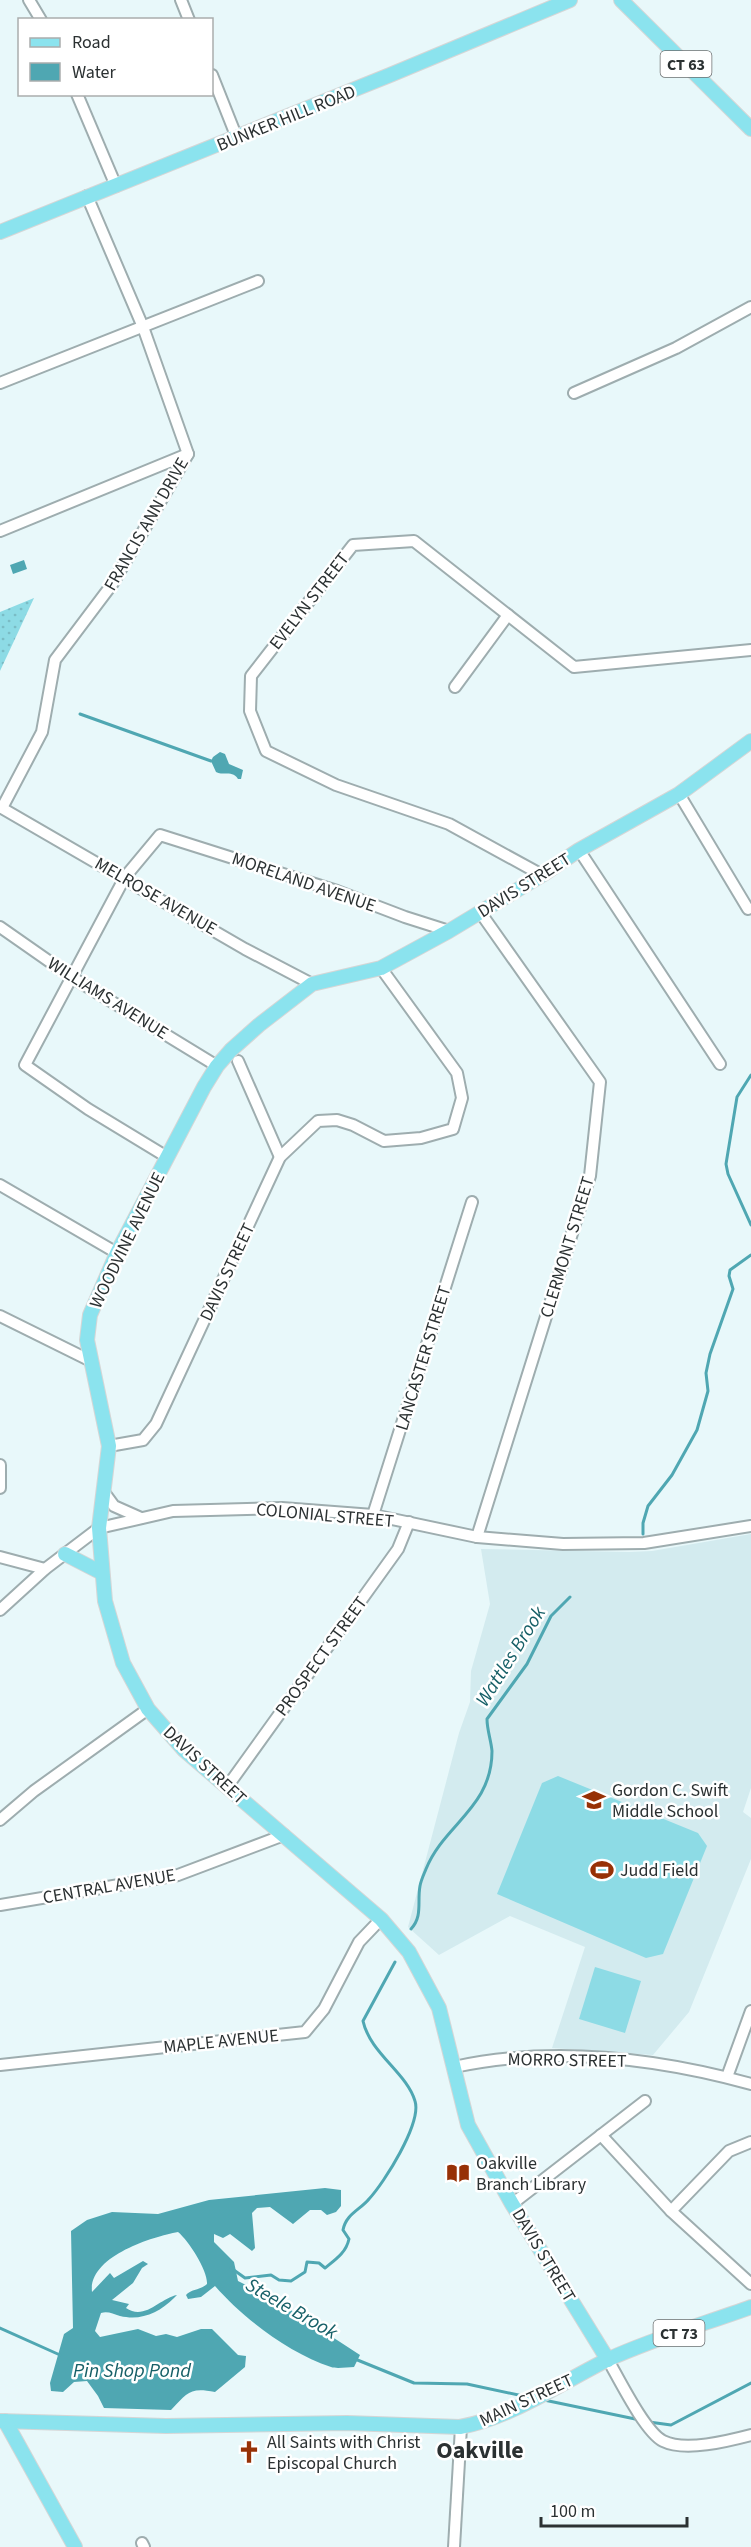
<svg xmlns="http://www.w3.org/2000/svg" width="751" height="2547" viewBox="0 0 751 2547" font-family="'Source Sans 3',sans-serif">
<defs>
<pattern id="park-dots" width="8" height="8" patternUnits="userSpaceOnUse" patternTransform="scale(1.5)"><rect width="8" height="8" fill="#8ddbe5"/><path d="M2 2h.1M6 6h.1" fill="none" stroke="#7abcc5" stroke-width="1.8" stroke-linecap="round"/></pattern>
</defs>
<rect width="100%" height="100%" fill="#e8f8fa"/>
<!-- built -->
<polygon fill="#d3ebef" points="751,1534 751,1788 743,1812 751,1818 751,1859 689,2012 653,2055 552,2048 585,1947 510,1916 439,1955 408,1927 459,1733 470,1702 471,1671 490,1604 481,1549 629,1552 652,1551"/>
<!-- park -->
<polygon fill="url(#park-dots)" points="34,598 0,671 0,612"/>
<!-- garden -->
<g fill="#8ddbe5">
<polygon points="558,1776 698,1833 707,1846 663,1954 646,1958 497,1894 542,1783"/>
<polygon points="595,1967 641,1981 625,2033 579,2019"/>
</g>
<!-- water -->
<g fill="#4fa7b2">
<polygon points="24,560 27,569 13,574 10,565"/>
<path d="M220,752L225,754L229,764L243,770L241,779H238C232,770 224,776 216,772L211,761L213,757Z"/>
<path d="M325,2188L341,2190V2206L336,2212L327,2215L321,2210H310L293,2224L270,2207L257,2208L252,2213L255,2248L252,2251L230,2234L223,2238L214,2234V2242L234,2262L238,2281L274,2299L360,2355L354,2367C347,2367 337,2369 331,2367C289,2353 244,2319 215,2286L201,2297L188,2299L186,2295C191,2289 201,2290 207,2284C208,2271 189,2241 178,2232C151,2237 88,2257 92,2292L110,2273L114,2278L143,2261L148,2264L142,2268L133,2283L112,2300L129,2304L126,2308C145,2321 160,2298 177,2295L174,2298C159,2313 141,2321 120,2316C113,2314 108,2311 101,2313L95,2331L100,2337L138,2329L156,2336L166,2334L177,2337L201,2329H212L238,2355L246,2356L245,2367L215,2392C190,2387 188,2392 171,2410L104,2408L98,2396L87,2381L74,2382L63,2392L51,2391L50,2383L64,2334L73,2328L71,2231L87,2220L112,2212L158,2214L209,2200Z"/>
</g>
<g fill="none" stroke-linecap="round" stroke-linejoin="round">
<!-- stream -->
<g stroke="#4fa7b2" stroke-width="3">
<polyline points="80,714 211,761"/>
<polyline points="751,1075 737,1097 726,1164 728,1174 751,1225"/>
<polyline points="643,1534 643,1523 648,1506 672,1475 697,1430 708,1391 706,1373 710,1354 733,1289 729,1276 730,1270 751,1255"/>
<path d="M411,1929C423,1916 417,1902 420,1886C421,1880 424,1874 426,1869C444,1824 492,1808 492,1751C491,1740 487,1730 487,1719L527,1664L551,1616L570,1597"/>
<path d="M231,2268L245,2278L271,2275L279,2280L291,2281L305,2272L307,2262L319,2263L325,2268C335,2260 346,2253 349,2239L343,2230C346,2214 360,2210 369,2199C384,2183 422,2123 415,2101C407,2073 370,2053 363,2021L395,1962"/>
<polyline points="0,2328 60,2355"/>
<polyline points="355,2359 414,2383 467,2384 528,2397"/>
<polyline points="544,2400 640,2420"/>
<polyline points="649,2422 671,2425 751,2383"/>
</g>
<!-- minor casing -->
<g stroke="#9eadaf" stroke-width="14">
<g id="minor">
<polyline points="29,0 41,20"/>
<polyline points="181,0 189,20"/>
<polyline points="212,75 237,138"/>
<polyline points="77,94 116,186"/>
<polyline points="0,383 258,281"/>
<polyline points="574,393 676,348 751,307"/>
<polyline points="0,531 188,454"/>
<polyline points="455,687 508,615"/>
<polyline points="679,794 748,909"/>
<polyline points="0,807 245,949 312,984"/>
<polyline points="2,808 42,732 55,660 113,583 188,454 143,327 87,196"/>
<polyline points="579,850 720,1064"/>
<polyline points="542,875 449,824 336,785 266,751 250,711 251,676 353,545 414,541 574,667 751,650"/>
<polyline points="0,927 73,978 217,1066"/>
<polyline points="238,1061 280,1157"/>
<polyline points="167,1157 88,1109 25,1065 125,877 160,835 337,891 405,917 449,931"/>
<polyline points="0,1185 117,1253"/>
<polyline points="0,1316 91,1361"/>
<polyline points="109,1446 143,1440 156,1424 280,1157 318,1121 337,1120 353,1125 384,1141 421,1138 453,1129 462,1098 457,1073 381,968"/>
<polyline points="0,1465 0,1488"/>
<polyline points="103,1491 114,1506 141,1518"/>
<polyline points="373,1515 472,1202"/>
<polyline points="477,1537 590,1176 600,1082 480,912"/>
<polyline points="0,1557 45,1569"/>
<polyline points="0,1610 45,1569 99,1528 173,1511 282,1508 373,1515 477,1537 563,1544 644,1543 751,1526"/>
<polyline points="227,1787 398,1549 409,1522"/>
<polyline points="0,1820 34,1791 148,1709"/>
<polyline points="0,1905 178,1875 284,1835"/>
<polyline points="0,2065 305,2032 324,2009 359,1942 381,1919"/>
<path d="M454,2067C551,2046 656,2058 751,2084"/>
<polyline points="727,2077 751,2011"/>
<polyline points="601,2135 671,2211 751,2284"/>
<polyline points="512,2204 645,2101"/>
<polyline points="671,2211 729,2151 751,2142"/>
<path d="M608,2360C619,2379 645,2432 663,2441C685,2452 728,2441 751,2435"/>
<polyline points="142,2543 144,2547"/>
<polyline points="454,2547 461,2427"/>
</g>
</g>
<!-- major casing -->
<g stroke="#d5d6d6" stroke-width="16">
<g id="major">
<polyline points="621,0 751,129"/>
<polyline points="0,232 390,75 570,0"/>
<polyline points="65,1554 102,1573"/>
<polyline points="608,2360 512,2204 468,2125 439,2008 409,1952 381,1919 184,1750 148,1709 123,1663 105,1601 99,1528 109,1446 87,1340 90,1315 117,1253 204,1087 217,1066 231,1050 259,1025 312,984 381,968 449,931 542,875 579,850 679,794 751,741"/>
<path d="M0,2421L166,2426L347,2423L460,2427C511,2418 562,2382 609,2359C655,2338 704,2324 751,2307"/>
<polyline points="5,2421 75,2547"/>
</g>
</g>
<!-- minor -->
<use href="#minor" stroke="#fff" stroke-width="10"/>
<!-- major -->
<use href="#major" stroke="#8be3ee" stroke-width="14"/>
</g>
<!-- icons -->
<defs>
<g id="school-bare" transform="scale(1.8)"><path d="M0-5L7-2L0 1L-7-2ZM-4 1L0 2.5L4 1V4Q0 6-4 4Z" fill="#973106" stroke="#fff" stroke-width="2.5" paint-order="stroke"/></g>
<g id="stadium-bare" transform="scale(1.8)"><path d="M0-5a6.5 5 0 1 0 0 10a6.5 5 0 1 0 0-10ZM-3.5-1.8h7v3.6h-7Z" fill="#973106" stroke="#fff" stroke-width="2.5" paint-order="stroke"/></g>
<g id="library-bare" transform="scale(1.8)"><path d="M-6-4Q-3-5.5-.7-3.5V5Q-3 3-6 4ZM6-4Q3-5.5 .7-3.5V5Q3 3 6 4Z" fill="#973106" stroke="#fff" stroke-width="2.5" paint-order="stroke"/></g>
<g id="church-bare" transform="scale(1.8)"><path d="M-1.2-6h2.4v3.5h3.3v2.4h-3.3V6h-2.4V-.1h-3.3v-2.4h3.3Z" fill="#973106" stroke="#fff" stroke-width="2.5" paint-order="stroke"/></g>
</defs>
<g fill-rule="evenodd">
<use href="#school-bare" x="594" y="1800"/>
<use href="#stadium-bare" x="602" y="1870"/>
<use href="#library-bare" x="458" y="2173"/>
<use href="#church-bare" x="249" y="2452"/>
</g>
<g text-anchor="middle" stroke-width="5" stroke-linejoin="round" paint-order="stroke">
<!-- shield labels -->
<g fill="#fff" stroke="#6b6f70" stroke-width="1.5">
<rect x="660.5" y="51" width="51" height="26" rx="4.5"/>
<rect x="653.5" y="2320" width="51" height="26" rx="4.5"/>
</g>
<g font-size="16" font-weight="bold" fill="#2b3132">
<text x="686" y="70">CT 63</text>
<text x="679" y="2339">CT 73</text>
</g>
<!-- street labels -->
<g font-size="18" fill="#2b3132" stroke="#fff">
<text transform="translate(286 118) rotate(-22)" y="6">BUNKER HILL ROAD</text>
<text transform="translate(146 524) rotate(-60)" y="6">FRANCIS ANN DRIVE</text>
<text transform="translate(309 601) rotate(-52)" y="6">EVELYN STREET</text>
<text transform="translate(304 882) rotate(19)" y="6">MORELAND AVENUE</text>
<text transform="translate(524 885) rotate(-32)" y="6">DAVIS STREET</text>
<text transform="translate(156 896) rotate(30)" y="6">MELROSE AVENUE</text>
<text transform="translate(108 998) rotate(32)" y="6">WILLIAMS AVENUE</text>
<text transform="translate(127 1240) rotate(-64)" y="6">WOODVINE AVENUE</text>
<text transform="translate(567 1247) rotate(-73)" y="6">CLERMONT STREET</text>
<text transform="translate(227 1272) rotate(-65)" y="6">DAVIS STREET</text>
<text transform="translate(423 1358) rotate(-73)" y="6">LANCASTER STREET</text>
<text transform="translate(325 1515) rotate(5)" y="6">COLONIAL STREET</text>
<text transform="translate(321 1656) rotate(-54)" y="6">PROSPECT STREET</text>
<text transform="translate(205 1765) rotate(43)" y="6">DAVIS STREET</text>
<text transform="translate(109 1886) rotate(-10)" y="6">CENTRAL AVENUE</text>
<text transform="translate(221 2041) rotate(-6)" y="6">MAPLE AVENUE</text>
<text transform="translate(567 2060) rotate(1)" y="6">MORRO STREET</text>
<text transform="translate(544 2255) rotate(59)" y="6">DAVIS STREET</text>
<text transform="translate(526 2400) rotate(-25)" y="6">MAIN STREET</text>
</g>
<!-- poi labels -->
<g font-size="18" fill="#2b3132" stroke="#fff" text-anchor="start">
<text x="612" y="1796">Gordon C. Swift<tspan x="612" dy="21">Middle School</tspan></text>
<text x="620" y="1876">Judd Field</text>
<text x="476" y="2169">Oakville<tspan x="476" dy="21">Branch Library</tspan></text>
<text x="267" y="2448">All Saints with Christ<tspan x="267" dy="21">Episcopal Church</tspan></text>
</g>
<!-- water labels -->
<g font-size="20" font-style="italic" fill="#176068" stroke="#fff">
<text transform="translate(510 1656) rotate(-58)" y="7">Wattles Brook</text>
<text transform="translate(292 2308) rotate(30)" y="7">Steele Brook</text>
<text x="132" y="2377">Pin Shop Pond</text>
</g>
<!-- district labels -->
<g font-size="24" font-weight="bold" fill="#2b3132" stroke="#fff">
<text x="480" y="2458">Oakville</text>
</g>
</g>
<!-- legend -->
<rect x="18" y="18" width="195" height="78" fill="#ffffff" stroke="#aaadad" stroke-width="1.5"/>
<rect x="30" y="38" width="30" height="9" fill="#8be3ee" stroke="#aaadad" stroke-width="1.5"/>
<text x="72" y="48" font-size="18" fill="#2b3132">Road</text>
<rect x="30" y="63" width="30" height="18" fill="#4fa7b2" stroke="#aaadad" stroke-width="1.5"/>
<text x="72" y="78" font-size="18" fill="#2b3132">Water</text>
<!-- scale -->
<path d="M541 2517v9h146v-9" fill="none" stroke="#2b3132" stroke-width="3"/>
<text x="550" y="2517" font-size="18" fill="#2b3132" stroke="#ffffff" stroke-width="4.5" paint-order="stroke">100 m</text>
</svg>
